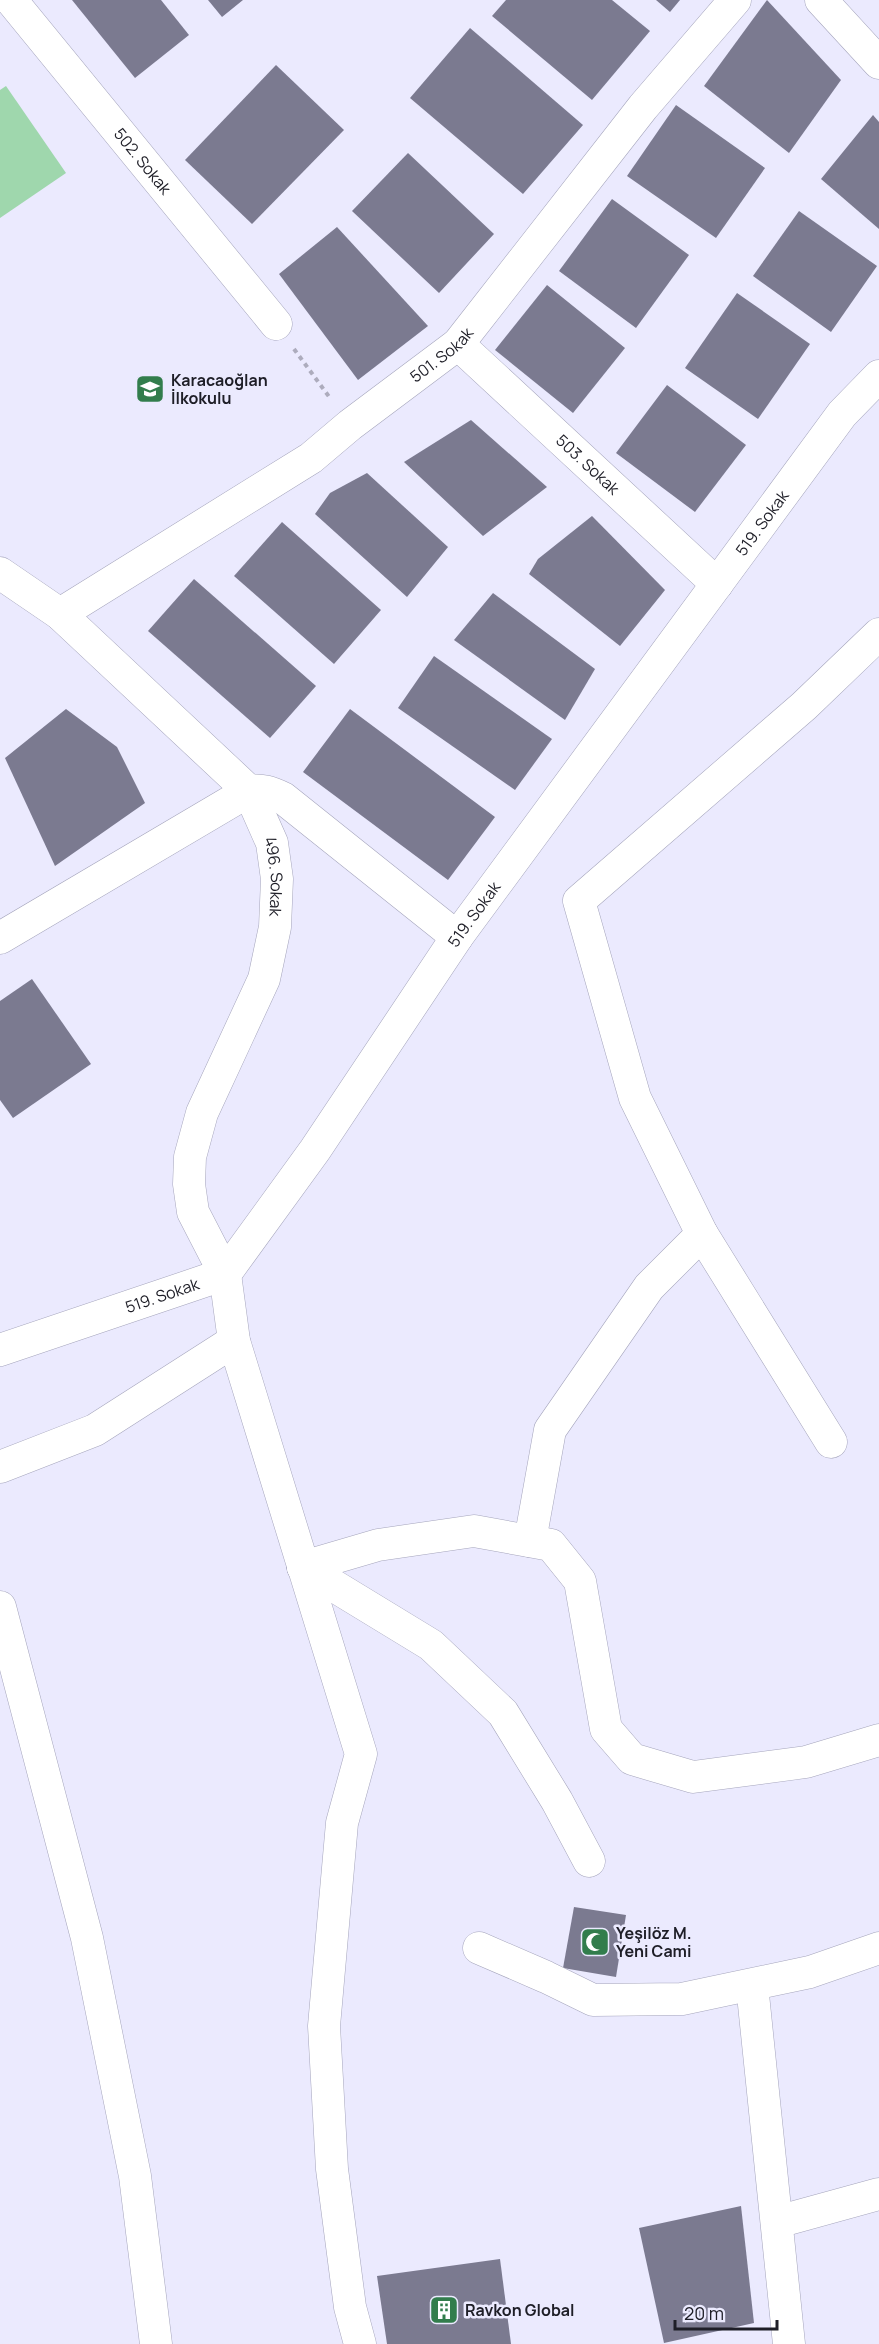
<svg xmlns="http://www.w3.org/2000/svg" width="879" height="2344" viewBox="0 0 879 2344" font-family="Manrope,sans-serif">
<rect width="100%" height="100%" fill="#ebeafe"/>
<!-- green -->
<polygon fill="#9fd7ad" points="6,86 66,173 0,218 0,90"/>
<!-- building -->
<g fill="#7b7a90">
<polygon points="72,0 161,0 189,35 135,78"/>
<polygon points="208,0 243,0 222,17"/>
<polygon points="506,0 612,0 650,31 592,100 492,16"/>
<polygon points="656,0 680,0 670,12"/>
<polygon points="767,0 841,80 789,153 704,86"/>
<polygon points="470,28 583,125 523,194 410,98"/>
<polygon points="276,65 344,130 252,224 185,160"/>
<polygon points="676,105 765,168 716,238 627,176"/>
<polygon points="873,115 879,122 879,229 821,179"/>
<polygon points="408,153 494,234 439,293 352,211"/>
<polygon points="612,199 689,255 636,328 559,271"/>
<polygon points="799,211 877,266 831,332 753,276"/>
<polygon points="337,227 428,326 358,380 279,274"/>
<polygon points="547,285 625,348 573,413 495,350"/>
<polygon points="737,293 810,344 758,419 685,368"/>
<polygon points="667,385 746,445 695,512 616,453"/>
<polygon points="471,420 547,487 483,536 404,462"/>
<polygon points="367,473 448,547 407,597 315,514 330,493"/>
<polygon points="592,516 665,590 620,646 529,574 538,559"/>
<polygon points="282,522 381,610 334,664 234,576"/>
<polygon points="194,579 316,686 270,738 148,631"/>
<polygon points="493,593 595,669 565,720 454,640"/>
<polygon points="434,656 552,739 515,790 398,708"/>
<polygon points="66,709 117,747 145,803 55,866 5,758"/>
<polygon points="350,709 495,817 448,880 303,772"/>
<polygon points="32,979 91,1064 13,1118 0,1100 0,1001"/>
<polygon points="574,1907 626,1915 616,1977 563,1968"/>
<polygon points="741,2206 754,2323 664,2343 639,2228"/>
<polygon points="500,2259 511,2344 387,2344 377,2276"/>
</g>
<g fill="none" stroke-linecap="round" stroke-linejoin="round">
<!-- minor casing -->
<g stroke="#a5a5bc" stroke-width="33">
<g id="minor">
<path id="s1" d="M11,0L276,324"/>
<polyline points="821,0 879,63"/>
<path id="s2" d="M458,344L717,584"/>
<path id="s3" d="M0,573L60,614L249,791L272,843L277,879L275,927L264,979L202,1113L190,1157L189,1184L193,1212L225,1274L234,1341L361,1754L342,1823L324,2026L332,2169L350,2307L360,2344"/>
<path id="s4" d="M60,614L311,458L350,425L458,344L643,107L735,0"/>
<path d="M0,938L249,791C262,789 271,792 283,798L457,937"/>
<polyline points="702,1234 831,1442"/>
<path id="s5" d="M0,1350L225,1274L315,1150L457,937L842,414L879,376"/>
<polyline points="0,1467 95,1430 234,1341"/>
<polyline points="530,1541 550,1430 649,1287 702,1234 635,1098 579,901 804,706 879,634"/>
<polyline points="303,1567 378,1545 474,1531 551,1545 580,1581 606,1729 632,1759 693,1777 806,1762 879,1740"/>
<polyline points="303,1567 431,1645 503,1713 557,1801 589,1861"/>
<polyline points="0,1607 87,1938 135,2176 156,2344"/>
<polyline points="479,1948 546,1977 593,2000 682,1999 810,1972 879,1948"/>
<polyline points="752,1985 789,2344"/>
<polyline points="777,2222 879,2194"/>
</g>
</g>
<!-- path -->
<polyline stroke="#adacbd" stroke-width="4" stroke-dasharray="4.5 4.5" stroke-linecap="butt" points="294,349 330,398"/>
<!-- minor -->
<use href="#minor" stroke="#fff" stroke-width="32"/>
</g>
<!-- icons -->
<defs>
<g id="school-square" transform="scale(1.5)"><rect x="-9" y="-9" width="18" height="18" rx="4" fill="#327d4c" stroke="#ebeafe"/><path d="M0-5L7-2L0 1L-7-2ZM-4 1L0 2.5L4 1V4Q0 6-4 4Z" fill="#fff"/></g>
<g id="mosque-square" transform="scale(1.5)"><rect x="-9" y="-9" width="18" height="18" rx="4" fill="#327d4c" stroke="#ebeafe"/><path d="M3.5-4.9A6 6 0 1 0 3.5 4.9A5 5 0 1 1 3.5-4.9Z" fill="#fff"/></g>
<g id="building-square" transform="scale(1.5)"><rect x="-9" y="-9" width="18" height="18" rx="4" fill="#327d4c" stroke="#ebeafe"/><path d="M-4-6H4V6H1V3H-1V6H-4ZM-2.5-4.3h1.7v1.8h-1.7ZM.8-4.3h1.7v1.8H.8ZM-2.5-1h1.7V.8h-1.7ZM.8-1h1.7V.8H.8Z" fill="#fff"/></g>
</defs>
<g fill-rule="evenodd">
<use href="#school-square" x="150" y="389"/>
<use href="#mosque-square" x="595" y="1942"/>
<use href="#building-square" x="444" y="2310"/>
</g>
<g text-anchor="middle" stroke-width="5" stroke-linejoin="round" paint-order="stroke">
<!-- street labels -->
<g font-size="16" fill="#1e1e27" stroke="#ebeafe">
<text dy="6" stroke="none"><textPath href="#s1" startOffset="208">502. Sokak</textPath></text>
<text dy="6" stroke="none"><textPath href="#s4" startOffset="462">501. Sokak</textPath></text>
<text dy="6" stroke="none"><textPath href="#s2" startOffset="177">503. Sokak</textPath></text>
<text dy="6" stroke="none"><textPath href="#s5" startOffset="1161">519. Sokak</textPath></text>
<text dy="6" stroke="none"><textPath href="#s3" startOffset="422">496. Sokak</textPath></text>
<text dy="6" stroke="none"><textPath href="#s5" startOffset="675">519. Sokak</textPath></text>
<text dy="6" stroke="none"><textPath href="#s5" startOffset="171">519. Sokak</textPath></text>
</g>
<!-- poi labels -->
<g font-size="16" font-weight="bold" fill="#1e1e27" stroke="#ebeafe" text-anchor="start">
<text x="171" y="386">Karacaoğlan<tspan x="171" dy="18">İlkokulu</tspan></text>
<text x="616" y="1939">Yeşilöz M.<tspan x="616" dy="18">Yeni Cami</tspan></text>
<text x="465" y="2316">Ravkon Global</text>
</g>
</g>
<!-- scale -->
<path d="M675 2320v9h102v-9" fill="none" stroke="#1e1e27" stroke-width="3"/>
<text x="684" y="2320" font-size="18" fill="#1e1e27" stroke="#ebeafe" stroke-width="4.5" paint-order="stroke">20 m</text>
</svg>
